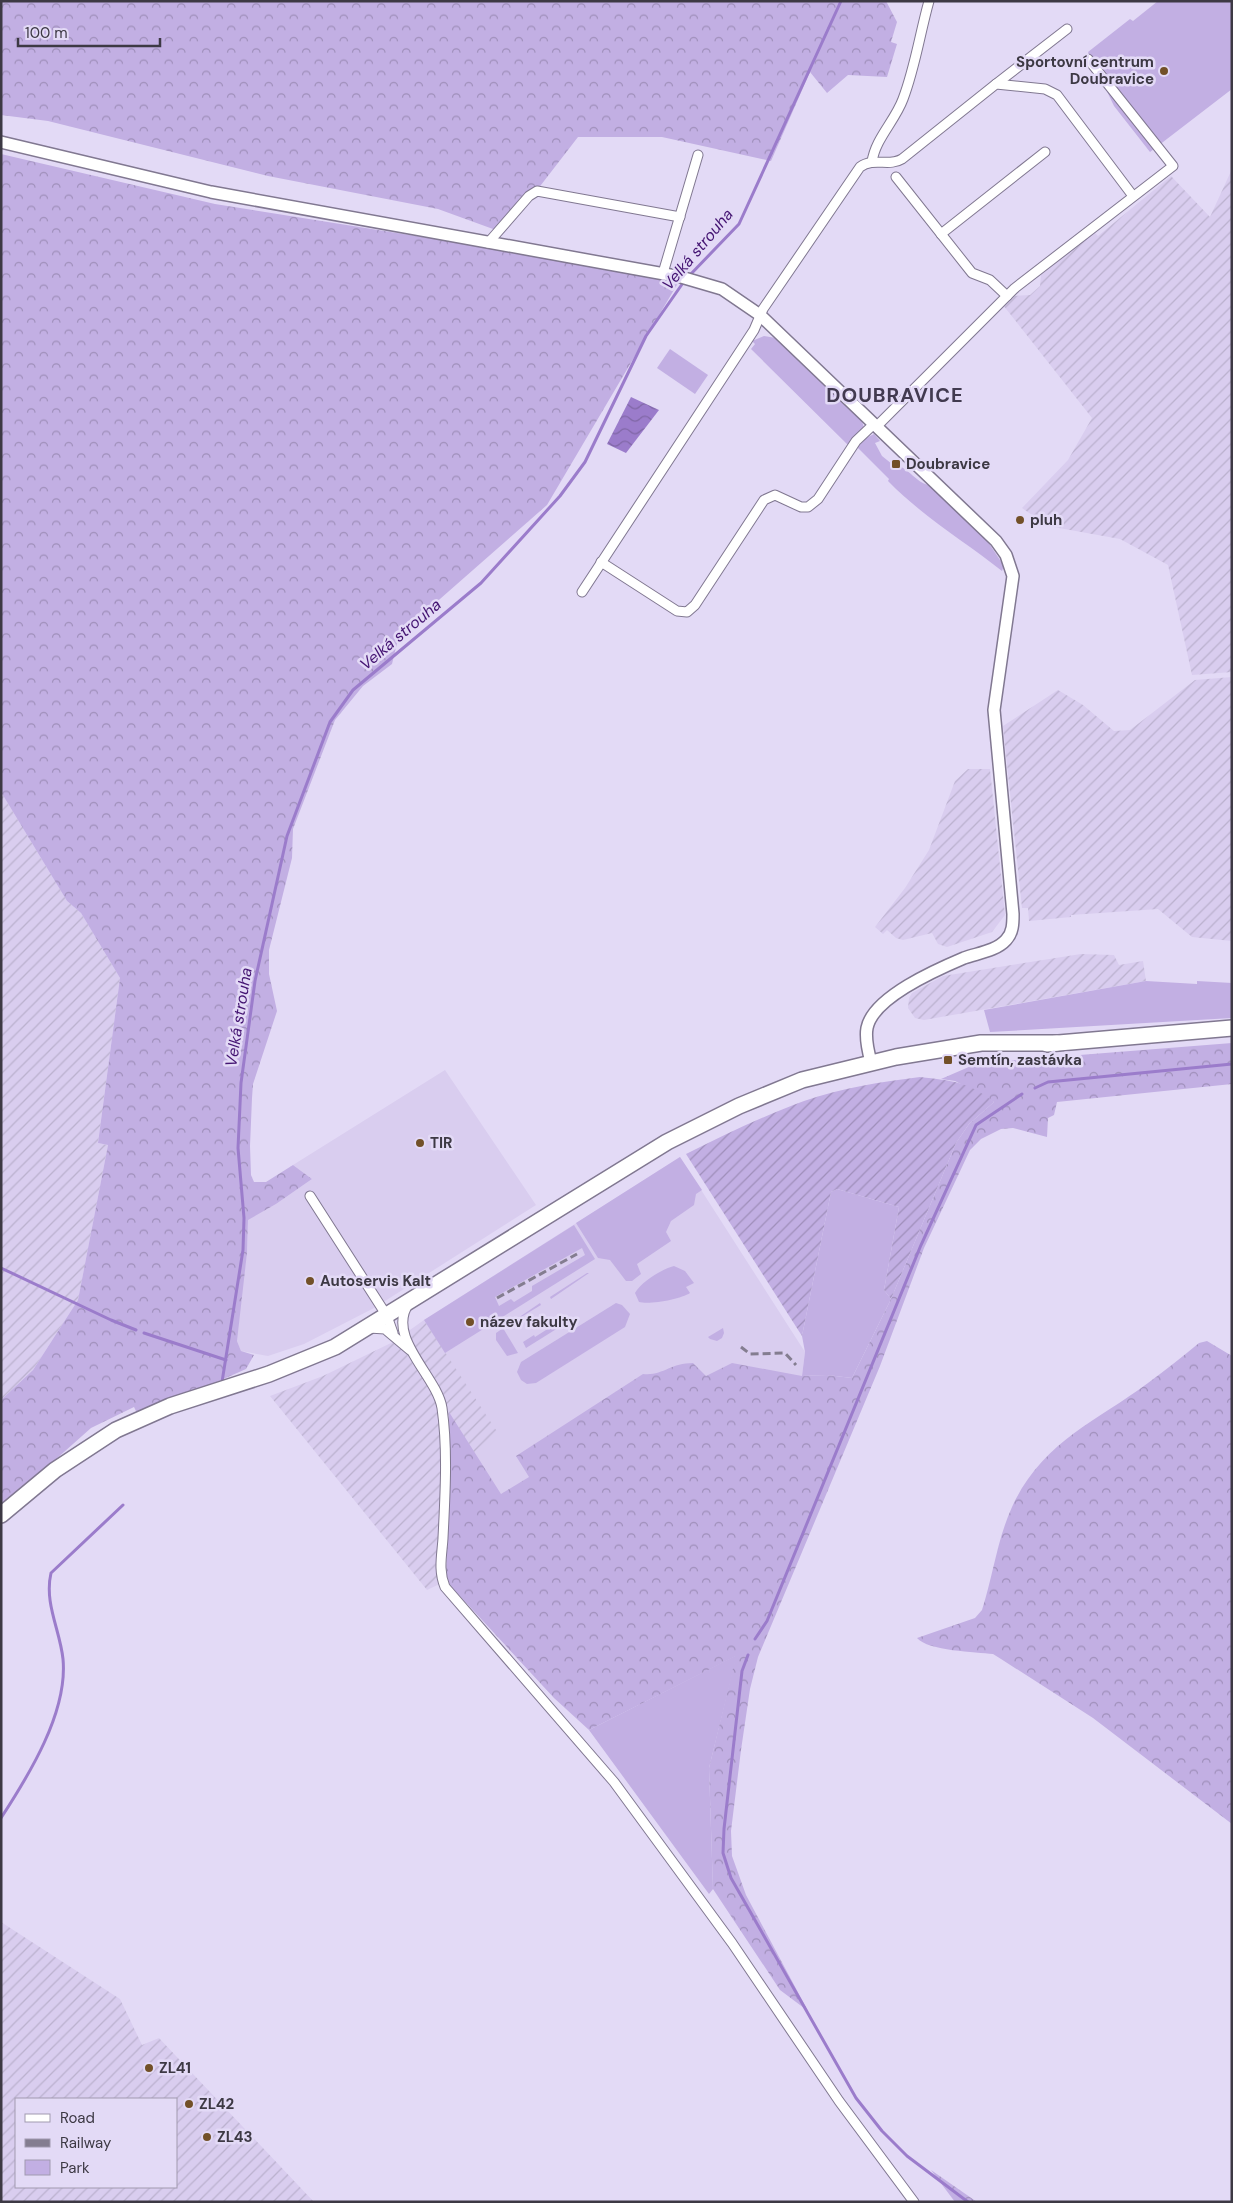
<svg xmlns="http://www.w3.org/2000/svg" width="1233" height="2203" viewBox="0 0 1233 2203" font-family="'DM Sans',sans-serif">
<defs>
<pattern id="industrial-furrows" width="10" height="10" patternUnits="userSpaceOnUse" patternTransform="scale(1.25)"><rect width="10" height="10" fill="#d9cdef"/><path d="M-1 1l2-2M0 10L10 0M9 11l2-2" fill="none" stroke="#bbb1ce"/></pattern>
<pattern id="forest-crowns" width="20" height="18" patternUnits="userSpaceOnUse" patternTransform="scale(1.25)"><rect width="20" height="18" fill="#c2afe3"/><path d="M2 6a3 3 0 1 1 6 0M12 15a3 3 0 1 1 6 0" fill="none" stroke="#9f8fba"/></pattern>
<pattern id="garden-furrows" width="10" height="10" patternUnits="userSpaceOnUse" patternTransform="scale(1.25)"><rect width="10" height="10" fill="#c2afe3"/><path d="M-1 1l2-2M0 10L10 0M9 11l2-2" fill="none" stroke="#9f8fba"/></pattern>
<pattern id="water-waves" width="16" height="10" patternUnits="userSpaceOnUse" patternTransform="scale(1.25)"><rect width="16" height="10" fill="#9b7ccb"/><path d="M0 5q4-4 8 0t8 0" fill="none" stroke="#8067a6"/></pattern>
</defs>
<rect width="100%" height="100%" fill="#e3daf6"/>
<!-- built -->
<g fill="#d9cdef">
<polygon points="445,1070 536,1205 374,1308 304,1344 268,1356 241,1351 237,1341 237,1325 247,1253 248,1219 276,1204 312,1179 293,1165"/>
<polygon points="680,1157 805,1352 802,1376 827,1375 446,1581 470,1393 424,1320"/>
</g>
<!-- industrial -->
<g fill="url(#industrial-furrows)" fill-rule="evenodd">
<polygon points="1232,169 1232,672 1192,675 1168,565 1120,539 1048,526 1022,508 1068,460 1092,418 1003,305 1013,296 1030,295 1040,286 1041,275 1094,232 1098,236 1171,176 1210,217"/>
<polygon points="1232,677 1232,941 1192,937 1158,909 1071,915 1071,917 1029,921 1028,908 1022,908 1003,726 1058,690 1083,705 1114,731 1130,730 1195,680"/>
<polygon points="968,769 990,769 1005,915 992,932 947,947 938,944 932,933 903,940 896,938 887,930 883,934 875,927 905,888 929,850 955,781"/>
<polygon points="1,792 67,901 81,913 120,978 98,1143 108,1145 78,1300 33,1370 1,1400"/>
<polygon points="1081,954 1114,955 1119,965 1143,961 1146,981 924,1020 915,1018 908,1008 909,998 912,993 943,976"/>
<polygon points="424,1320 498,1433 473,1455 449,1496 446,1581 427,1590 270,1396 323,1376 393,1342"/>
<path d="M1,1922L120,1999L142,2045L159,2038L314,2202H1ZM176,2099V2187H16V2099Z"/>
</g>
<!-- green -->
<g fill="#c2afe3" fill-rule="evenodd">
<polygon points="1158,1 1232,1 1232,89 1150,152 1114,106 1088,52 1130,19 1133,21"/>
<polygon points="764,336 776,338 862,421 864,428 849,446 751,349 755,344 752,341"/>
<polygon points="670,349 708,375 695,394 657,368"/>
<path d="M874,434L880,441L875,443L882,456L897,468L899,466C910,470 919,485 930,485L988,542L1004,566L1002,571C964,541 922,516 888,481L889,479L857,447L864,439Z"/>
<polygon points="1146,981 1197,984 1197,981 1232,983 1232,1018 990,1032 984,1010"/>
<polygon points="680,1157 702,1190 696,1194 694,1205 671,1221 666,1232 671,1241 637,1264 641,1274 632,1281 626,1281 610,1260 598,1258 576,1223"/>
<polygon points="837,1189 899,1207 884,1290 891,1299 852,1378 827,1375 802,1376 805,1352 802,1336 831,1192"/>
<path d="M574,1225L595,1259L445,1353L424,1320ZM582,1248L585,1255L532,1286V1291L514,1302L511,1299L499,1306L495,1297Z"/>
<path d="M674,1266L685,1271L694,1283L686,1287L690,1293C681,1299 650,1305 639,1302L635,1293C641,1282 662,1269 674,1266Z"/>
<polygon points="587,1273 589,1273 551,1299 550,1297"/>
<polygon points="540,1303 541,1305 503,1328 518,1353 507,1356 496,1340 496,1333"/>
<polygon points="616,1303 622,1305 630,1314 625,1327 536,1383 527,1384 521,1380 517,1372 521,1362"/>
<polygon points="557,1323 558,1328 526,1348 523,1342 534,1335 535,1337"/>
<polygon points="723,1328 724,1333 722,1338 717,1341 710,1339 708,1337"/>
<polygon points="737,1655 709,1768 713,1889 709,1894 589,1730"/>
</g>
<!-- forest -->
<g fill="url(#forest-crowns)">
<polygon points="1,1 886,1 897,22 891,42 897,44 887,77 848,75 827,93 810,72 771,161 662,137 578,137 504,233 438,209 268,176 48,121 1,115"/>
<polygon points="1,154 215,204 542,256 678,283 547,505 399,635 392,664 363,686 335,720 293,829 292,858 269,950 269,974 277,1011 253,1084 252,1098 250,1146 251,1175 254,1182 266,1182 293,1165 312,1179 276,1204 248,1220 247,1253 237,1341 241,1351 254,1355 246,1369 210,1385 137,1413 134,1407 91,1428 1,1508 1,1400 33,1370 78,1300 108,1145 98,1143 120,978 81,913 67,901 1,792"/>
<path d="M1232,1043V1084L1057,1102L1054,1115L1048,1118L1047,1137L1013,1128L1001,1129L981,1139L970,1150L924,1248L880,1366L758,1657L750,1689L741,1750L731,1831L732,1856L746,1895L808,2011L780,1990L713,1889L709,1768L736,1656L589,1730L554,1698L446,1581L449,1496V1412L501,1494L529,1477L516,1456L643,1374C663,1376 670,1363 693,1363L706,1376L732,1363L802,1376L827,1375L852,1378L891,1299L956,1143L969,1124L994,1102L955,1081L941,1079L978,1063Z"/>
<path d="M1207,1341L1232,1356V1824L1093,1718L1001,1659L993,1654C976,1652 928,1651 917,1638L975,1618L982,1610C993,1576 997,1540 1012,1507C1042,1442 1094,1423 1148,1383C1166,1370 1183,1356 1199,1343Z"/>
<polygon points="931,2170 977,2202 955,2202"/>
</g>
<!-- garden -->
<path fill="url(#garden-furrows)" d="M920,1077C953,1081 967,1081 994,1102L969,1124L956,1143L891,1299L884,1290L899,1207L837,1189L831,1192L802,1336L686,1154C724,1135 763,1116 804,1101C841,1088 881,1082 920,1077Z"/>
<!-- water -->
<polygon fill="url(#water-waves)" points="631,397 659,410 626,453 607,444"/>
<g fill="none" stroke-linecap="round" stroke-linejoin="round">
<!-- stream -->
<g stroke="#9b7ccb" stroke-width="3">
<polyline points="689,276 739,224 841,1"/>
<polyline points="1035,1088 1048,1082 1232,1064"/>
<polyline points="1,1268 111,1320 136,1330"/>
<polyline points="144,1333 226,1360"/>
<polyline points="222,1382 243,1250 244,1218 238,1148 241,1083 255,981 287,836 330,722 353,690 481,583 560,496 585,462 646,336 685,280"/>
<polyline points="755,1639 767,1621 921,1245 976,1125 1022,1094"/>
<polyline points="748,1655 742,1671 724,1829 723,1853 731,1878 856,2098 882,2131 907,2156 968,2202"/>
<path d="M1,1818C29,1775 68,1712 63,1659C60,1630 44,1603 51,1573L123,1505"/>
</g>
<!-- minor casing -->
<g stroke="#817891" stroke-width="11">
<g id="minor">
<polyline points="996,84 1067,29"/>
<path d="M872,162C875,139 895,121 903,99C915,68 920,33 929,1"/>
<polyline points="896,177 972,273 990,280 1007,296"/>
<polyline points="941,234 1045,152"/>
<polyline points="488,243 529,196 537,191 680,217"/>
<polyline points="663,273 698,155"/>
<polyline points="876,427 1015,288 1173,166 1088,59"/>
<polyline points="601,562 677,611 687,612 695,605 764,500 775,495 801,507 808,507 818,499 856,441 874,424"/>
<path d="M582,592L754,330L763,309L860,167C874,157 889,167 902,159L996,84L1045,89L1057,95L1133,196"/>
<polyline points="310,1196 387,1316 393,1333"/>
<path d="M409,1303C385,1337 437,1376 442,1408C448,1450 445,1496 443,1538C442,1555 438,1570 445,1587L614,1782L732,1943L839,2101L914,2202"/>
<polyline points="369,1328 385,1329 410,1350"/>
</g>
</g>
<!-- tertiary casing -->
<g stroke="#817891" stroke-width="14">
<path id="tertiary" d="M1,142L211,192L681,277L722,289L760,315L996,541L1006,555L1013,576L994,710L1013,914C1013,923 1013,933 1006,940C996,951 978,953 964,958C938,969 873,997 867,1028C865,1039 868,1051 871,1062"/>
</g>
<!-- primary casing -->
<g stroke="#817891" stroke-width="18">
<g id="primary">
<polyline points="1047,1044 1232,1028"/>
<polyline points="1,1515 55,1470 116,1430 170,1406 269,1374 335,1347 667,1142 739,1106 802,1080 896,1057 981,1043 1057,1043"/>
</g>
</g>
<!-- minor -->
<use href="#minor" stroke="#fff" stroke-width="9"/>
<!-- tertiary -->
<use href="#tertiary" stroke="#fff" stroke-width="11"/>
<!-- primary -->
<use href="#primary" stroke="#fff" stroke-width="15"/>
<!-- rail -->
<g stroke="#847d90" stroke-width="3" stroke-dasharray="8 4" stroke-linecap="butt">
<polyline points="497,1298 577,1254"/>
<polyline points="741,1347 750,1354 785,1353 796,1365"/>
</g>
</g>
<!-- markers -->
<g fill="#725028" stroke="#e3daf6" stroke-width="2">
<circle cx="1164" cy="71" r="5"/>
<rect x="891" y="459" width="10" height="10" rx="2.5"/>
<circle cx="1020" cy="520" r="5"/>
<rect x="943" y="1055" width="10" height="10" rx="2.5"/>
<circle cx="420" cy="1143" r="5"/>
<circle cx="310" cy="1281" r="5"/>
<circle cx="470" cy="1322" r="5"/>
<circle cx="149" cy="2068" r="5"/>
<circle cx="189" cy="2104" r="5"/>
<circle cx="207" cy="2137" r="5"/>
</g>
<g text-anchor="middle" stroke-width="5" stroke-linejoin="round" paint-order="stroke">
<!-- poi labels -->
<g font-size="15" font-weight="bold" fill="#3d3944" stroke="#e3daf6" text-anchor="start">
<text x="1154" y="67" text-anchor="end">Sportovní centrum<tspan x="1154" dy="17">Doubravice</tspan></text>
<text x="906" y="469">Doubravice</text>
<text x="1030" y="525">pluh</text>
<text x="958" y="1065">Semtín, zastávka</text>
<text x="430" y="1148">TIR</text>
<text x="320" y="1286">Autoservis Kalt</text>
<text x="480" y="1327">název fakulty</text>
<text x="159" y="2073">ZL41</text>
<text x="199" y="2109">ZL42</text>
<text x="217" y="2142">ZL43</text>
</g>
<!-- water labels -->
<g font-size="16" font-style="italic" fill="#441472" stroke="#e3daf6">
<text transform="translate(697 249) rotate(-50)" y="6">Velká strouha</text>
<text transform="translate(400 634) rotate(-40)" y="6">Velká strouha</text>
<text transform="translate(238 1017) rotate(-81)" y="6">Velká strouha</text>
</g>
<!-- district labels -->
<g font-size="20" font-weight="bold" letter-spacing="1" fill="#423a50" stroke="#e3daf6">
<text x="895" y="402">DOUBRAVICE</text>
</g>
</g>
<!-- border -->
<rect width="1233" height="2203" fill="none" stroke="#3d3944" stroke-width="5"/>
<!-- legend -->
<rect x="15" y="2098" width="162" height="90" fill="#e3daf6" stroke="#a19aaf"/>
<rect x="25" y="2114" width="25" height="8" fill="#ffffff" stroke="#a19aaf"/>
<text x="60" y="2123" font-size="15" fill="#3d3944">Road</text>
<rect x="25" y="2139" width="25" height="8" fill="#847d90" stroke="#a19aaf"/>
<text x="60" y="2148" font-size="15" fill="#3d3944">Railway</text>
<rect x="25" y="2160" width="25" height="15" fill="#c2afe3" stroke="#a19aaf"/>
<text x="60" y="2173" font-size="15" fill="#3d3944">Park</text>
<!-- scale -->
<path d="M18 38v8h142v-8" fill="none" stroke="#3d3944" stroke-width="2.5"/>
<text x="25" y="38" font-size="15" fill="#3d3944" stroke="#e3daf6" stroke-width="4" paint-order="stroke">100 m</text>
</svg>
